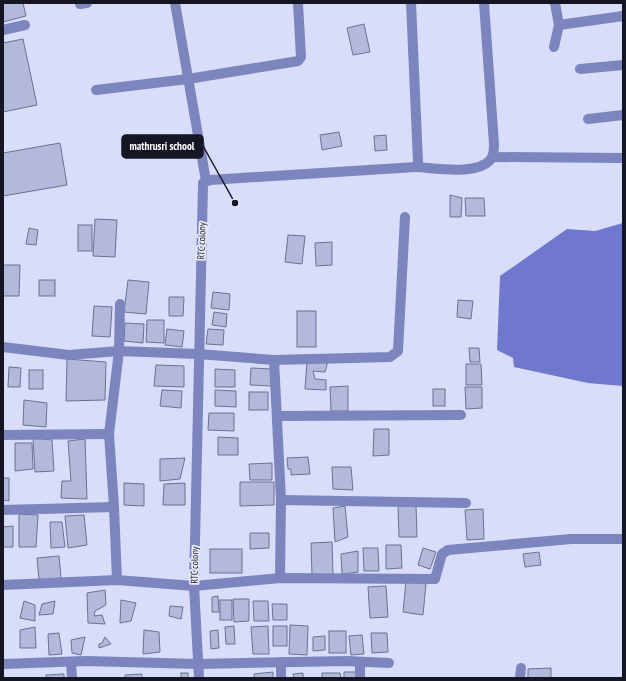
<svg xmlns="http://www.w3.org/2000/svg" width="626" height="681" viewBox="0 0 626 681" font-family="'PT Sans Narrow',sans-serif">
<rect width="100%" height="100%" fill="#d8ddfa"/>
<!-- water -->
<polygon fill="#6f78cd" points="623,223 623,386 588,383 514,367 513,358 497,350 500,276 567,229 595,231"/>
<!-- building -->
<g fill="#b3b9db" stroke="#6b7190">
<polygon points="3,3 23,3 26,16 3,22"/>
<polygon points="364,24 370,52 353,55 347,28"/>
<polygon points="23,39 37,105 3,112 3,43"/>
<polygon points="339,132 342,146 322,150 320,135"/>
<polygon points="386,135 387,150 375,151 374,136"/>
<polygon points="60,143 67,185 3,196 3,153"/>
<polygon points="450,195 462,198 461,217 450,217"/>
<polygon points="465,198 484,198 485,216 466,216"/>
<polygon points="95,219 117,220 115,257 93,256"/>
<rect x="78" y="225" width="14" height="26"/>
<polygon points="29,228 38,230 36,245 26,244"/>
<polygon points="288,235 305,236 302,264 285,262"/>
<polygon points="332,242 332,265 316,266 315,243"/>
<polygon points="3,265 20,265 19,296 3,296"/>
<rect x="39" y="280" width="16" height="16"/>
<polygon points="128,280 149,282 146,314 124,312"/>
<polygon points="213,292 230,294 229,310 211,308"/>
<polygon points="169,297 184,297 183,316 169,316"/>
<polygon points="458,300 473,301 471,319 457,317"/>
<polygon points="94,306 112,307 110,337 92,336"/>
<rect x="297" y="311" width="19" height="36"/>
<polygon points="214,312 227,314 226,327 212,325"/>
<polygon points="147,320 164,320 164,343 146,342"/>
<polygon points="125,323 144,324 143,343 124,341"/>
<polygon points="167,329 184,331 182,347 165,345"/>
<polygon points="208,329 224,330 223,345 206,344"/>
<polygon points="469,348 479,348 480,362 470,362"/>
<polygon points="67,359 106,362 105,400 66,401"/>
<polygon points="328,361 325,372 313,371 315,379 326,380 326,390 305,389 307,362"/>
<polygon points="466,364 481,364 482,385 466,385"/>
<polygon points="156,365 184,366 184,387 154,386"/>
<polygon points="9,367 21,368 20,387 8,387"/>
<polygon points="251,368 273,369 272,386 250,385"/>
<polygon points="215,369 235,370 235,387 215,387"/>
<rect x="29" y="370" width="14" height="19"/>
<polygon points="348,386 348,411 331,411 330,387"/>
<polygon points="465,387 482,387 482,408 466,409"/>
<rect x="433" y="389" width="12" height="17"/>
<polygon points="162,390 182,391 181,408 160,406"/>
<polygon points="215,390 236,391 236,407 215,406"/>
<rect x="249" y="392" width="19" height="18"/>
<polygon points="24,400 47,403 46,427 23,425"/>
<polygon points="209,413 234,413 234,431 208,430"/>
<polygon points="374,429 389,429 389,455 373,456"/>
<polygon points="218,437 238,438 238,455 218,455"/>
<polygon points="33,438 52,440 54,471 35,472"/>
<polygon points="85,439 87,499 61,498 62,481 71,481 68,441"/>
<polygon points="15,443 32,443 33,469 15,471"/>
<polygon points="308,457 310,474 291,475 291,469 288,469 287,458"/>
<polygon points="185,458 180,479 160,481 160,459"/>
<polygon points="272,463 272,480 250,480 249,464"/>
<polygon points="332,467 351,467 353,490 333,489"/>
<polygon points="3,478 9,478 9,501 3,500"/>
<polygon points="240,482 274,482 274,505 240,506"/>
<polygon points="124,483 144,484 144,506 124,505"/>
<polygon points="185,483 185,505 163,505 164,484"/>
<polygon points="416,505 417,537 399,537 398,506"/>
<polygon points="345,506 348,537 335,542 333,508"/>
<polygon points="483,509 484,539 467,540 465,510"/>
<polygon points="19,514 38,515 36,547 19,547"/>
<polygon points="84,515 87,545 68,548 65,516"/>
<polygon points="50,522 62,522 65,547 51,548"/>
<polygon points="13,526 13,547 3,547 3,527"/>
<polygon points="250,533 269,533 269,548 250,549"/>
<polygon points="332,542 333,575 312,576 311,543"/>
<polygon points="386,545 401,545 402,568 386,569"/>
<polygon points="363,548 378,548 379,571 364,571"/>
<polygon points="423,548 436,552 430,569 418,565"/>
<rect x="210" y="549" width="32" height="24"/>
<polygon points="358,551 358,572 342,574 341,554"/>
<polygon points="539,552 541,565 525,567 523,554"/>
<polygon points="59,556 61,578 39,580 37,558"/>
<polygon points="406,581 426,584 423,615 403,612"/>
<polygon points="386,586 388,617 370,618 368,587"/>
<polygon points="105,590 106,605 95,611 94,616 102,615 105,624 88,623 87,593"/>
<polygon points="218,596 219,612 212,612 212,597"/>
<polygon points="233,599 249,599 249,621 234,622"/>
<polygon points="121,600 136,603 131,621 120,623"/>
<rect x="220" y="600" width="12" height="20"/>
<polygon points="24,601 35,605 35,621 20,618"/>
<polygon points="55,601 53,614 39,615 42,604"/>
<polygon points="253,601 268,601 269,621 254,621"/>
<polygon points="272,604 287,604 287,620 273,620"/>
<polygon points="170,606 183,607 181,619 169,616"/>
<polygon points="290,625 308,626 307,655 289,654"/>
<polygon points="234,626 235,644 226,644 225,627"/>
<polygon points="268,626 269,654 253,654 251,627"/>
<rect x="273" y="626" width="14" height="20"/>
<polygon points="35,627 36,648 20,648 20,630"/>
<polygon points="144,630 159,632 160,652 143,654"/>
<polygon points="218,630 219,648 211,649 210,631"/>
<rect x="329" y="631" width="17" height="22"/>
<polygon points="59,633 62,654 49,655 48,634"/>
<polygon points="371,633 387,633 388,652 372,653"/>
<polygon points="362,635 364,654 351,655 349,636"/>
<polygon points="325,636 325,650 313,651 313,637"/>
<polygon points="85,637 81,655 72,653 71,640"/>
<polygon points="105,637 111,644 99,648 99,644 102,643"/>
<polygon points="551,668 551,678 528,678 528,669"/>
<polygon points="273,672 273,678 254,678 254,674"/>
<rect x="344" y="672" width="12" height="6"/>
<rect x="181" y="673" width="7" height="5"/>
<polygon points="303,673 303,678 294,678 293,674"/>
<polygon points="322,673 340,673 341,678 322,678"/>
<polygon points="64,674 64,678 46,678 46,675"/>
<polygon points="142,674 142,678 125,678 125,675"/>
</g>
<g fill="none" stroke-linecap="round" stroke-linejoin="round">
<!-- minor -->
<g stroke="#7c85bd" stroke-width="10">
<polyline points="175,3 206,181"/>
<polyline points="80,4 87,3"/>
<polyline points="559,25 623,16"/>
<polyline points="3,30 25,25"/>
<polyline points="554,47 559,25 555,3"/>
<polyline points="580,69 623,65"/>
<polyline points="96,90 188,79 298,61 301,57 298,3"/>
<polyline points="588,119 623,115"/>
<polyline points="492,157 623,158"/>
<path d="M416,167C435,168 478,176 491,159C494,155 494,148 494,144L484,3"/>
<polyline points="3,347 69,355 119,351 198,354 274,360 390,357 398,351 405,217"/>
<polyline points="274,360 281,500 280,578"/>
<polyline points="278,416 461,415"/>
<polyline points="3,435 109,434"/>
<polyline points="281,500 466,503"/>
<polyline points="3,510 114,507"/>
<polyline points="117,580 114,507 109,434 119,351 120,304"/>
<polyline points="3,585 117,580 194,586 280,578 435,579 442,554 448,550 571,539 623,539"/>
<polyline points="71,662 72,678"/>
<polyline points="3,664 86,661 198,664 347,661 389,663"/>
<polyline points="199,678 194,586 203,185 203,183 210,180 416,167 418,162 411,3"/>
<polyline points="281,678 281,662"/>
<polyline points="360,678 360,662"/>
<polyline points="520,678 521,668"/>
</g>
</g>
<g text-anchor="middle" stroke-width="3.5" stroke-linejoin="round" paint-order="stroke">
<!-- street labels -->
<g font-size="10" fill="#151623" stroke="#e8ebfa">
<text transform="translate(201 241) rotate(-88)" y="4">RTC colony</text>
<text transform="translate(194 565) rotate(-89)" y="4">RTC colony</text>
</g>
</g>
<!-- callouts -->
<path fill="none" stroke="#151623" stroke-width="1.5" d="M235 203L203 146"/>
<circle fill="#151623" stroke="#e8ebfa" stroke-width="1.5" cx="235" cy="203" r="4"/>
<rect fill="#151623" stroke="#151623" stroke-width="1.5" x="122" y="135" width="81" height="23" rx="4"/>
<g font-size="11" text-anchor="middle" font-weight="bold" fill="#fff">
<text x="162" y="150">mathrusri school</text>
</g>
<!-- border -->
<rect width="626" height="681" fill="none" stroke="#151623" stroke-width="8"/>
</svg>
